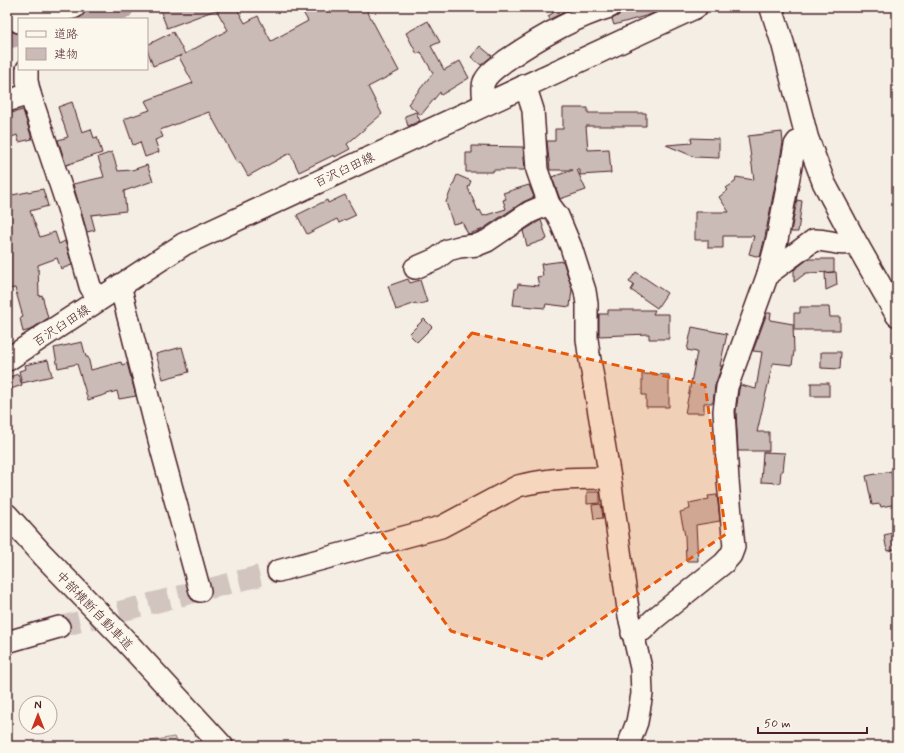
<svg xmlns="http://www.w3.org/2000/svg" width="904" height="753" viewBox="0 0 904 753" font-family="Mynerve,'Klee One',sans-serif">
<rect width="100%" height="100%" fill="#f4eee4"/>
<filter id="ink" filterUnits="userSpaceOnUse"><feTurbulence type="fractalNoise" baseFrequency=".025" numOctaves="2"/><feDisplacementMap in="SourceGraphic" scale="8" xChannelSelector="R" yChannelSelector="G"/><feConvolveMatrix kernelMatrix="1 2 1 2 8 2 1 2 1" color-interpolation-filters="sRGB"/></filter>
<g filter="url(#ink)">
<!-- green -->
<polygon fill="#dbd0c9" stroke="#92787a" points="174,737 183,746 147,746 151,741"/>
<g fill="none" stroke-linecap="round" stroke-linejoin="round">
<!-- river -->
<g stroke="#baa7a5" stroke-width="26">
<polyline points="81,19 121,7"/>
<polyline points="7,36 19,33"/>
</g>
</g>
<!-- building -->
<g fill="#cabbb6" stroke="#4a1f2b">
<polygon points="159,7 220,7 221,8 167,28"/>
<polygon points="225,7 236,7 245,23 258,16 271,41 308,21 300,7 365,7 399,71 368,87 382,114 347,144 350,149 335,157 334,155 299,172 290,153 248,176 240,162 237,163 209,112 160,130 163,137 155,140 159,152 145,157 140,142 133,145 124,119 150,110 145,101 193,83 179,57 182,55 153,66 147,49 147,45 173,32 185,54 228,30 217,11"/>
<polygon points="562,7 575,7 550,19 548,16 553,13 552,12"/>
<polygon points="622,7 665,7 665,8 649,15 614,25 612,19 619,15"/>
<polygon points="428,21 440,42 431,46 444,70 460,61 469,78 441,95 440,92 421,115 408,104 433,73 421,52 417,54 406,33"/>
<polygon points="480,46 492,56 481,65 471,57"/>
<polygon points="72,102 82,132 91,129 94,138 97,137 102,153 66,165 58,140 68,137 58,107"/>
<polygon points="563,108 588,108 588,113 646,113 646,126 586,126 588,150 609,149 611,173 580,175 580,170 577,170 586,190 560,199 552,177 573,170 550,170 547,141 555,141 555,129 563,129"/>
<polygon points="23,110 32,139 19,142 17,135 7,139 7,114"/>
<polygon points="416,112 420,121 408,126 405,116"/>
<polygon points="782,132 783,143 765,237 760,257 749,254 754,236 723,236 723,248 708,248 708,240 695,240 695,212 729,212 719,197 728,190 726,188 735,182 736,177 754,180 748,136"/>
<polygon points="691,138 719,139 719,158 695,157 666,145 692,143"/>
<polygon points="472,146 523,147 525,170 493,170 493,172 466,172 466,153 472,153"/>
<polygon points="112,152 118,171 132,170 147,165 153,181 124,191 126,211 91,215 95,230 87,232 73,184 104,177 98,157"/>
<polygon points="457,175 471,181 468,188 478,211 480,210 483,216 506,209 503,200 506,199 503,193 529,185 534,197 523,202 481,230 468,234 462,222 453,224 446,202"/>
<polygon points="43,189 48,206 30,211 40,237 55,232 59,244 65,241 72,265 61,269 57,258 38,265 39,296 42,295 48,318 30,330 23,332 20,318 23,317 15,288 7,289 7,196"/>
<polygon points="345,195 356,215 339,223 337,219 307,234 297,215 327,200 328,203"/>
<polygon points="797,200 802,201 798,232 791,232"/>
<polygon points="541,220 547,239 527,246 523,231"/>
<polygon points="808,259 834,259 834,272 836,272 837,285 826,290 825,273 834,272 806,273 794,282 794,270"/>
<polygon points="563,261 572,289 570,307 546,304 545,308 513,305 515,289 517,289 518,284 539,286 537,277 543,276 541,264"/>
<polygon points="636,272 667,293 657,308 631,290 634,285 629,282"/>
<polygon points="408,279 410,283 420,280 427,302 417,305 416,303 396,310 388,286"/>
<polygon points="800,307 829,307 830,317 840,317 840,330 794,330 794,313 800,313"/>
<polygon points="608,310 655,310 653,314 669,314 669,339 649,339 649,334 599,336 599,314 608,314"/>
<polygon points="767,313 771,313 770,320 793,324 794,351 792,365 773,363 757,432 769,432 769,451 738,451 736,411 739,390 740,385 756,389 762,352 753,351"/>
<polygon points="424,319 432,327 417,342 409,334"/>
<polygon points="692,327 727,334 720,366 722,366 715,385 713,403 704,403 704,413 685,413 697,352 687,350"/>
<polygon points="82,342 86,357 88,357 91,370 121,362 122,365 127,363 136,396 119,399 117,391 88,400 77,364 58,368 54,348"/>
<polygon points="182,347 189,372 163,379 156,354"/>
<polygon points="821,352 841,352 840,369 821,368"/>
<polygon points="48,360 52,376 22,383 19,371 26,369 25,365"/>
<polygon points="18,374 22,385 11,389 7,378"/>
<polygon points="642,374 669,375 669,407 646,407 646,395 642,395"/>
<rect x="811" y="383" width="18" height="13"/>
<polygon points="763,452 785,453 783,471 781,471 780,483 761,482"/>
<polygon points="891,471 897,504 881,507 880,504 872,505 866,476"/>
<polygon points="587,492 600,492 600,503 587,504"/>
<polygon points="717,495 720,521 696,525 698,561 686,561 685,536 680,512 690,509 689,503 709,499 708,496"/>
<polygon points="601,504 603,518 594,519 592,505"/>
<polygon points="897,532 897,549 887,551 884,535"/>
</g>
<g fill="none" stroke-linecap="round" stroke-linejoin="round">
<!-- minor-tunnel -->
<polyline stroke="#d2c5bf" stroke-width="21" stroke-dasharray="21 10" stroke-linecap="butt" points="59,627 278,571"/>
<!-- minor casing -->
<g stroke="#4a1f2b" stroke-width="24">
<g id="minor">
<polyline points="11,7 19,22"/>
<polyline points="27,69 27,81 30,94 68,208 90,286 98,300"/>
<polyline points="525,85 533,110 537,170 549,204 558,216 571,247 585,291 587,304 587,339 589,354 610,478 629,616 641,668 642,694 637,722 628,746"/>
<polyline points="7,101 30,94"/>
<path d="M484,104C484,98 481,85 485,80C489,72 498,67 505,61C537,39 572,18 610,7"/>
<polyline points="415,268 436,259 448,250 459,247 477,245 487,241 530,212 549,204"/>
<path d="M768,274L814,240C828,239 841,248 855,241"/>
<polyline points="120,285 162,452 200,591"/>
<path d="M278,571L441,527L518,486C549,478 579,478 610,478"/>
<polyline points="632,633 643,630 654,619 724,563 731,555 734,547 728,481 724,411 727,387 768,274 777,240 795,145 797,142 807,138"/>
<polyline points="7,642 59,627"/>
</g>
</g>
<!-- major casing -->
<g stroke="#4a1f2b" stroke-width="25">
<g id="major">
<polyline points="771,7 783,44 807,138 824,183 855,241 897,315"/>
<polyline points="29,19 74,7"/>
<polyline points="7,360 184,244 696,7"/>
</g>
</g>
<!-- highway casing -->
<g stroke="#4a1f2b" stroke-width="25">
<polyline id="highway" points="7,515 43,555 122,637 222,746"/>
</g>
<!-- minor -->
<use href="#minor" stroke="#fbf7ec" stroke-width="21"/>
<!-- major -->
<use href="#major" stroke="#fbf7ec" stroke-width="22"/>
<!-- highway -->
<use href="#highway" stroke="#fbf7ec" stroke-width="22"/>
</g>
</g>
<!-- marked area -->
<path fill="#e8590c" fill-opacity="0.2" stroke="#e8590c" stroke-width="3" stroke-dasharray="8 5" stroke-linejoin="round" d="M472,333L705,385L726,534L543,659L451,631L345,481Z"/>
<g text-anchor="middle" stroke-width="3" stroke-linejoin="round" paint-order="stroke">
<!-- street labels -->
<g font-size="13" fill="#4a1f2b" stroke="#fbf7ec">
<text transform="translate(344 169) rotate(-25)" y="5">百沢臼田線</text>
<text transform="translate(61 325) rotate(-33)" y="5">百沢臼田線</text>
<text transform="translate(95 610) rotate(46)" y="5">中部横断自動車道</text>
</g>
</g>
<!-- margin -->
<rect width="904" height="753" fill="none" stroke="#fbf7ec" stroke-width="24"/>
<rect x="12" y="12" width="880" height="729" fill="none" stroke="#4a1f2b" stroke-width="1.5" filter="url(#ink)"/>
<!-- legend -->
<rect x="18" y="18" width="130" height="52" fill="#fbf7ec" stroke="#b4a19f"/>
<rect x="26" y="31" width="20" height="6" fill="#fbf7ec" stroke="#b4a19f"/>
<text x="54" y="38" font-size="12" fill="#4a1f2b">道路</text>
<rect x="26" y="48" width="20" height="12" fill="#cabbb6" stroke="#b4a19f"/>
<text x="54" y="58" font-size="12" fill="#4a1f2b">建物</text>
<!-- north arrow -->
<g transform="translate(38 715)"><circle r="19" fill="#fbf7ec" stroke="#b4a19f"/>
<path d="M0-3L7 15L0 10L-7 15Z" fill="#c8321e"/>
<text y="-6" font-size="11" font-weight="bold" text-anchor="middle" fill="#4a1f2b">N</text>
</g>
<!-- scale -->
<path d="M758 727v6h109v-6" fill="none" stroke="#4a1f2b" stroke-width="2"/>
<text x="764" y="727" font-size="12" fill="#4a1f2b" stroke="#fbf7ec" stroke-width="3" paint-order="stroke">50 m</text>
</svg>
